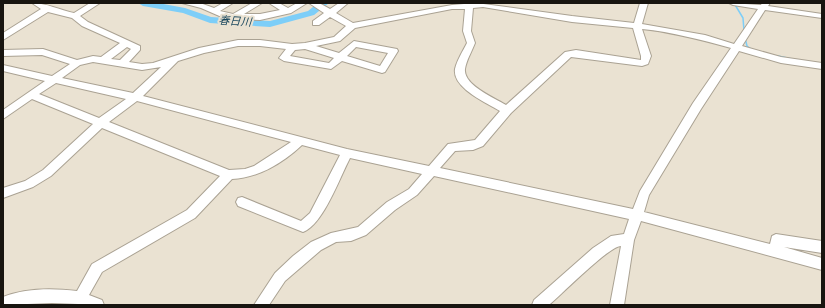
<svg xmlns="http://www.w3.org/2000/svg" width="825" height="308" viewBox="0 0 825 308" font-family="'Space Grotesk','Noto Sans JP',sans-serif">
<rect width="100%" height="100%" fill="#eae2d2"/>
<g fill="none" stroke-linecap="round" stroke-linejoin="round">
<!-- stream -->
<g stroke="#7dcef8" stroke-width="1.5">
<polyline points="734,3 743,18 744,31"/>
<polyline points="745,38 747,46 751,49"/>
<polyline points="778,56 792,59"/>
</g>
<!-- river -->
<polygon fill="#7dcef8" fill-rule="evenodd" points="138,3 158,3 185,8 211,17 270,21 308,11 318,3 329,3 314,15 270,27 210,23 183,13 143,6"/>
<!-- minor casing -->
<g stroke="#aaa293" stroke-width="2">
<g id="minor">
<path d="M32,3C46,3 60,10 74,13L90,3H100L80,16L88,22L140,46V50L129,62L142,64L153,63L199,48L238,40H260L292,44L305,43L334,37L346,26L330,17L319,25H313V21L324,13L309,3H319L330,9L339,3H348L336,13L353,23L452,5L476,3L572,16L634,23L640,3H648L642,24L705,35L734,44L758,9L733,5L729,3L761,5L762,3H770L768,6L822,14V18L765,10L742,46L781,57L822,63V69L781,63L739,51L701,109L649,195L644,212L770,244L772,236L776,234L822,241V253L784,247L822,258V270L641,221L634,240L624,305H610L621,246C609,246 561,295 549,305H532L534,300L593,248L611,236L624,234L629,219L434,176L417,195L395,210L366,235L351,241L336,242L321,250L285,281L269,305H254L275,273L293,256L311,242L331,233L358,227L387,202L409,189L422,174L350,158C340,177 323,225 303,232L238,206L236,202L238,198L242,197L301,221L310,213L340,155L302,145C283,163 258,178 232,179L195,218L102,272L89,295L102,300L104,305L52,303L3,305V297C25,288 53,288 77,291L92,264L187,210L220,176L102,128L51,176L33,187L3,198V188L25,181L43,170L93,124L32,99L3,119V110L45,81L3,71V65L52,76L70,64L42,55L3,56V50L43,49L77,60L93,56L101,57L120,43L82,26L72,18L48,12L3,40V33L41,9ZM483,7L572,22L633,28L641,56V60L576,50L565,52L506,105C495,98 463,85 465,69C466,61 472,51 475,43L471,31L473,8ZM452,9H465L463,31L467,43C463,51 457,60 455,69C452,88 487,103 500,111L475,140L448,144L429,166L347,149L143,96L178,61L204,53L238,46H260L286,49L279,58L284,61L331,69L342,61L382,73L385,72L398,51L397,49L354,41L339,53L316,46L340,41L355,28ZM642,29C672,32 702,40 731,48L693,103L640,191L633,209L440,168L455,151L473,150L483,146L511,113L571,57L642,66L648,64L651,56ZM127,47L131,49L120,60L111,59ZM356,47L388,53L380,66L347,56ZM305,49L334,58L329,63L290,56L295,50ZM93,62L142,70L161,67L133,93L62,78L80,65ZM56,83L126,99L99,118L39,94ZM137,101L291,142L254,166L245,169L229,170L109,122Z"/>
<polygon points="182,3 200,3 214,8 223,3 233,3 220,11 233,14 252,3 262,3 244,14 260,14 280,10 269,3 279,3 288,8 297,3 307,3 291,13 260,20 224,18 201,8"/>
</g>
</g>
<!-- minor -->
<use href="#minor" fill="#fff" fill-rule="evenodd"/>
</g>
<g text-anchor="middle" stroke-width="4" stroke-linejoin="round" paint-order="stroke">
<!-- far-water labels -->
<g font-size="11" font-style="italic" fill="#1b485e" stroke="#eae2d2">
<text transform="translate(235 21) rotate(4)" y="4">春日川</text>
</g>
</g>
<!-- border -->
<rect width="825" height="308" fill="none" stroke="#181510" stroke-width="8"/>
</svg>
